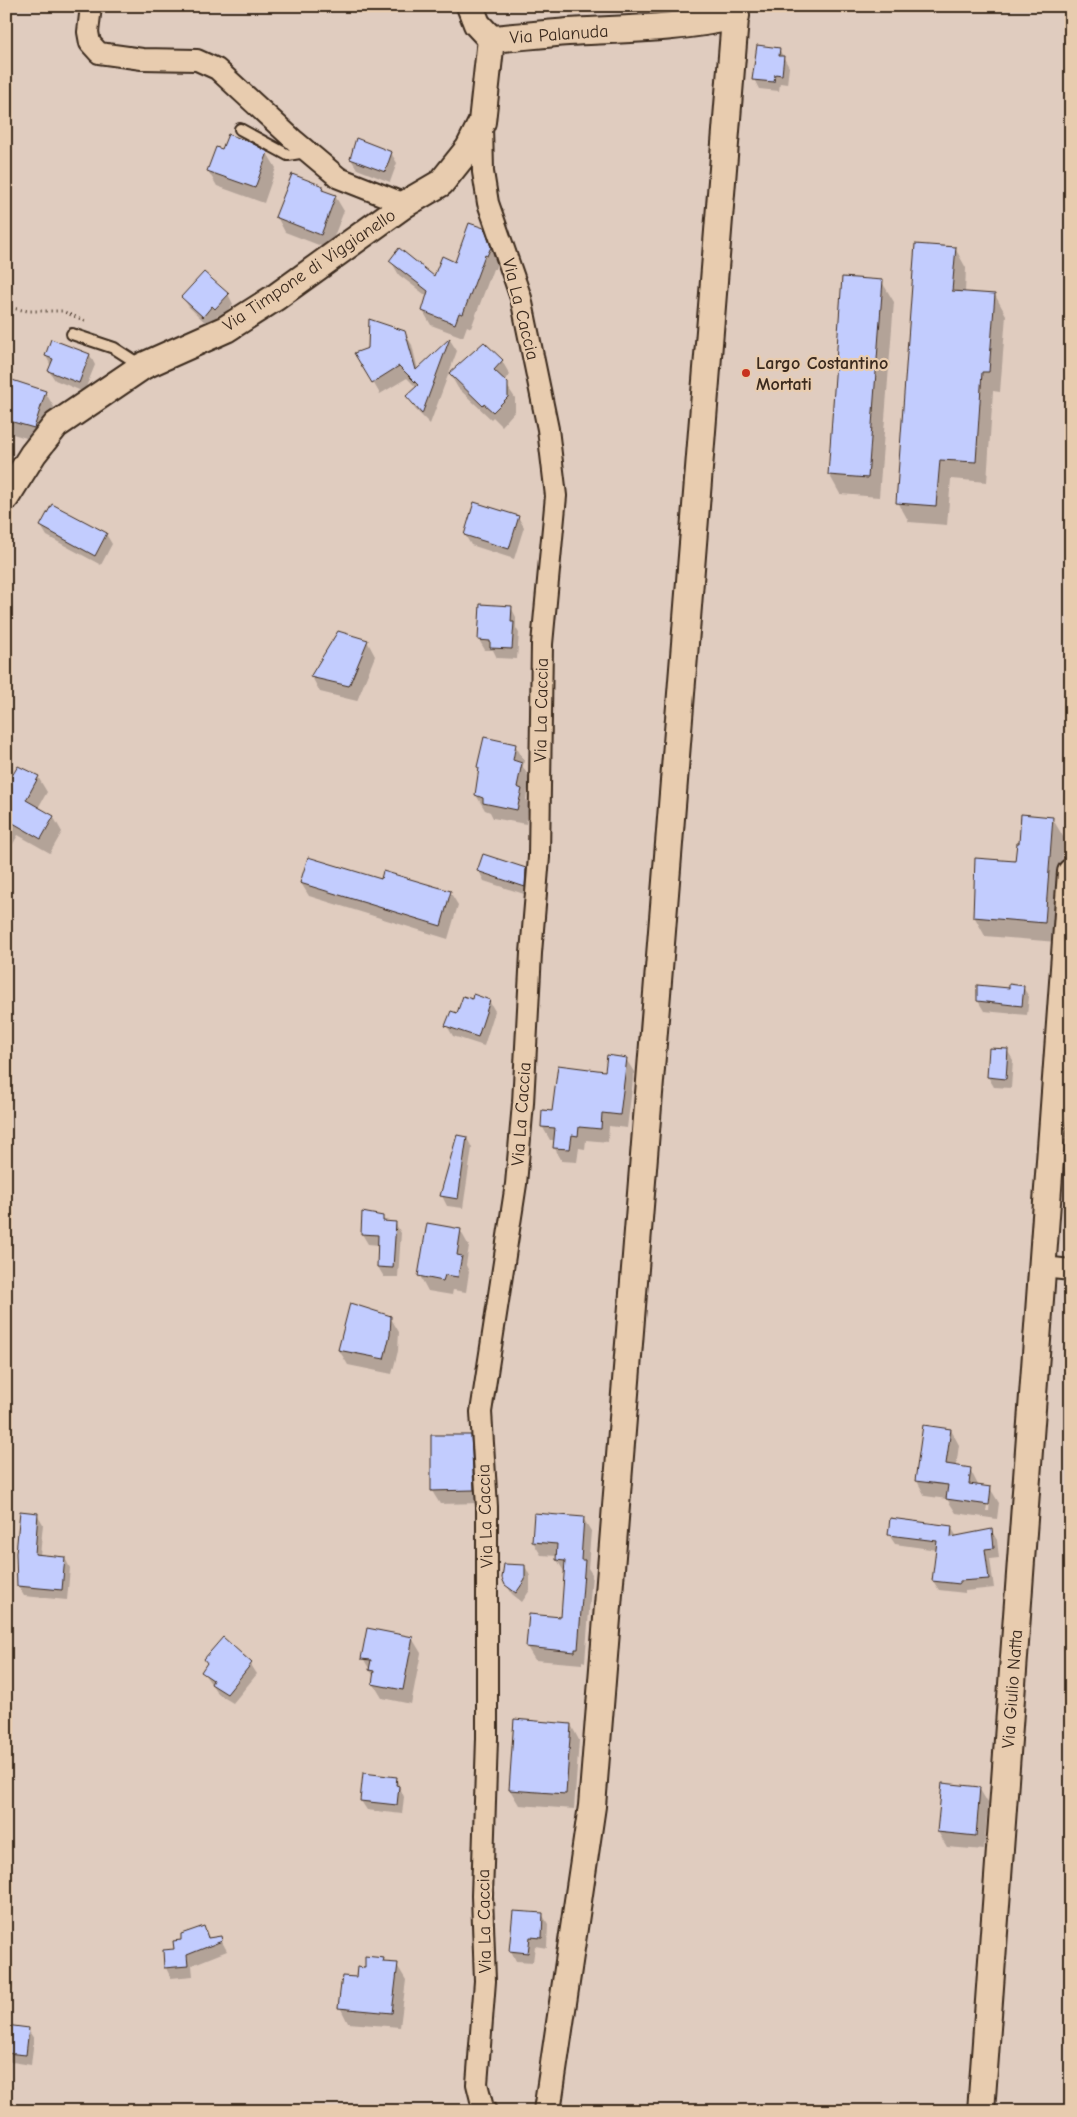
<svg xmlns="http://www.w3.org/2000/svg" width="1077" height="2117" viewBox="0 0 1077 2117" font-family="'Comic Neue',sans-serif">
<rect width="100%" height="100%" fill="#e0ccbf"/>
<filter id="ink" filterUnits="userSpaceOnUse"><feTurbulence type="fractalNoise" baseFrequency=".02" numOctaves="2"/><feDisplacementMap in="SourceGraphic" scale="10" xChannelSelector="R" yChannelSelector="G"/><feConvolveMatrix kernelMatrix="1 2 1 2 8 2 1 2 1" color-interpolation-filters="sRGB"/></filter>
<g filter="url(#ink)">
<!-- shadow -->
<g fill="#0003" fill-rule="evenodd">
<polygon points="779,49 789,67 787,84 780,83 779,91 759,89 754,79"/>
<polygon points="223,151 267,153 276,168 264,203 217,186 208,171"/>
<polygon points="391,153 397,163 390,182 357,169 351,159"/>
<polygon points="322,187 325,192 335,196 344,211 329,249 285,232 277,217"/>
<polygon points="483,229 492,244 498,262 495,269 493,269 471,328 467,326 463,337 431,325 423,311 428,297 399,275 391,261 434,278 456,263"/>
<polygon points="955,248 966,268 965,293 995,295 1006,315 1000,392 993,391 987,482 951,479 947,525 909,522 898,502"/>
<polygon points="882,282 894,302 879,497 840,494 829,474"/>
<polygon points="228,294 233,304 221,318 218,315 209,326 189,307 183,298"/>
<polygon points="404,332 412,345 418,370 450,340 457,351 430,424 415,409 408,396 417,388 407,378 380,394 356,353"/>
<polygon points="90,355 95,365 84,392 55,380 49,371 51,366 46,356"/>
<polygon points="502,361 510,375 504,381 515,398 515,411 502,426 493,417 491,419 458,388 450,374"/>
<polygon points="6,380 45,392 54,407 43,443 6,432"/>
<polygon points="518,517 524,527 514,559 471,545 465,535"/>
<polygon points="41,526 106,534 112,544 101,565 47,536"/>
<polygon points="481,605 511,607 516,617 516,628 519,633 517,659 497,658 493,650 485,650 479,640"/>
<polygon points="339,632 367,641 375,656 357,701 320,692 312,677"/>
<polygon points="515,745 524,760 523,767 530,779 526,799 529,805 526,824 493,818 490,812 485,810 476,795 480,771 478,767"/>
<polygon points="38,777 47,792 38,808 53,816 62,832 50,853 18,835 13,844 6,840 6,788"/>
<polygon points="1052,818 1064,838 1056,942 985,936 974,916"/>
<polygon points="525,869 531,880 530,896 484,881 479,871"/>
<polygon points="381,881 450,892 458,905 448,939 309,896 301,883"/>
<polygon points="979,986 1010,989 1023,987 1029,997 1027,1015 984,1011 978,1001"/>
<polygon points="473,1001 489,1001 495,1011 484,1046 453,1036 447,1026"/>
<polygon points="1007,1050 1013,1060 1011,1088 994,1087 988,1077"/>
<polygon points="626,1059 634,1072 627,1128 609,1126 608,1142 586,1140 585,1149 579,1148 577,1162 562,1161 554,1147 555,1140 550,1140 542,1126 553,1112"/>
<polygon points="467,1138 472,1148 463,1208 447,1206 442,1196"/>
<polygon points="382,1217 385,1222 395,1223 401,1233 398,1277 384,1277 378,1267 379,1245 368,1244 362,1234"/>
<polygon points="460,1230 469,1246 466,1265 469,1272 466,1292 453,1290 452,1295 428,1291 420,1276"/>
<polygon points="351,1304 390,1317 399,1332 398,1351 392,1374 348,1365 339,1350"/>
<path d="M951,1430L959,1445L956,1467L970,1469L979,1487L990,1488L999,1503L997,1519L956,1513L947,1499L925,1496L917,1481ZM988,1500H990L989,1511H986Z"/>
<polygon points="470,1436 478,1450 481,1503 440,1504 432,1491"/>
<polygon points="37,1514 43,1524 40,1556 65,1558 70,1568 67,1600 24,1596 18,1586"/>
<polygon points="535,1515 583,1518 591,1531 588,1568 592,1574 585,1662 582,1661 582,1664 535,1660 527,1647 562,1618 565,1573 557,1560 557,1556 541,1555 533,1542"/>
<polygon points="951,1527 957,1537 991,1530 997,1540 999,1558 990,1559 994,1588 965,1591 965,1593 939,1590 933,1581 937,1550 895,1544 889,1535"/>
<polygon points="525,1566 530,1576 530,1590 522,1602 512,1594 506,1584"/>
<polygon points="223,1638 246,1657 257,1674 233,1703 218,1694 203,1672"/>
<polygon points="412,1638 421,1653 411,1704 382,1698 373,1683 374,1677 363,1658"/>
<polygon points="571,1725 579,1740 574,1809 519,1805 510,1790"/>
<polygon points="396,1778 404,1797 402,1814 367,1810 361,1801"/>
<polygon points="979,1788 988,1803 984,1850 947,1847 938,1832"/>
<polygon points="542,1914 548,1924 547,1948 535,1946 533,1962 516,1961 511,1951"/>
<polygon points="203,1927 210,1939 220,1938 227,1951 192,1965 193,1976 171,1978 166,1968 175,1950"/>
<polygon points="383,1959 385,1963 397,1965 406,1980 400,2027 348,2023 340,2007 357,1978 366,1969"/>
<polygon points="6,2026 28,2030 34,2039 31,2065 6,2061"/>
</g>
<!-- building -->
<g fill="#c2ccfe" stroke="#3b2a1e">
<polygon points="757,45 780,48 779,56 784,56 782,75 775,74 774,82 752,80"/>
<polygon points="228,134 250,142 268,152 255,188 207,171 216,147 222,149"/>
<polygon points="356,138 392,152 385,172 350,159"/>
<polygon points="292,174 323,186 322,190 336,195 321,235 275,217"/>
<polygon points="469,223 484,228 491,247 487,256 485,255 463,314 459,313 455,324 422,311 428,291 389,261 399,248 434,276 442,256 455,262"/>
<polygon points="915,244 956,247 952,291 995,294 989,372 982,372 976,462 940,460 936,506 896,503"/>
<polygon points="204,272 229,294 215,309 212,306 203,317 181,297"/>
<polygon points="842,277 883,280 868,478 828,475"/>
<polygon points="369,319 405,331 416,370 450,338 422,414 406,396 418,385 399,366 372,383 354,353 368,348"/>
<polygon points="51,339 90,354 79,383 48,371 53,359 45,356"/>
<polygon points="484,342 503,360 494,370 508,383 508,397 493,412 484,404 483,406 449,373"/>
<polygon points="6,378 46,391 34,428 6,420"/>
<polygon points="474,502 519,516 509,549 464,535"/>
<polygon points="52,504 107,533 95,556 40,526"/>
<polygon points="480,604 512,606 511,622 514,622 512,649 490,648 490,641 478,640"/>
<polygon points="338,631 368,640 349,686 310,677"/>
<polygon points="484,737 516,744 513,760 522,763 517,787 522,789 517,810 483,803 483,798 475,795 479,768 477,767"/>
<polygon points="18,766 39,776 26,800 54,816 41,839 6,819 6,786"/>
<polygon points="1021,814 1053,817 1045,923 973,917 975,858 1015,861 1017,843 1019,843"/>
<polygon points="483,854 526,868 525,887 477,871"/>
<polygon points="308,857 381,879 383,871 451,891 441,926 300,883"/>
<polygon points="1009,984 1024,986 1022,1006 977,1001 977,985 1009,988"/>
<polygon points="473,994 490,1000 478,1037 445,1026 451,1011 457,1013 463,996 472,999"/>
<polygon points="989,1048 1008,1049 1006,1079 987,1077"/>
<polygon points="607,1055 627,1058 620,1115 602,1113 601,1129 579,1127 578,1136 572,1135 570,1149 553,1148 555,1128 541,1127 542,1110 552,1111 558,1065 605,1071"/>
<polygon points="457,1135 467,1137 458,1199 440,1196"/>
<polygon points="362,1212 383,1216 383,1221 396,1222 393,1268 377,1267 378,1235 361,1234"/>
<polygon points="427,1223 461,1229 457,1255 462,1256 458,1277 445,1275 443,1281 418,1276"/>
<polygon points="350,1303 391,1316 390,1335 384,1359 338,1350"/>
<polygon points="923,1425 951,1429 946,1464 971,1468 969,1484 991,1487 989,1505 946,1499 948,1485 915,1481"/>
<polygon points="431,1435 471,1435 474,1490 431,1491"/>
<polygon points="20,1511 38,1513 35,1554 65,1557 62,1590 17,1586 16,1553"/>
<polygon points="534,1513 584,1517 581,1560 585,1560 578,1649 575,1649 575,1652 526,1647 529,1614 561,1617 565,1561 556,1560 557,1544 532,1542"/>
<polygon points="890,1518 952,1526 951,1537 992,1529 994,1548 985,1549 989,1579 960,1581 960,1584 932,1581 937,1541 888,1535"/>
<polygon points="504,1564 525,1565 525,1580 516,1593 505,1585 502,1578"/>
<polygon points="367,1628 413,1637 403,1690 372,1684 374,1671 369,1670 371,1660 361,1659"/>
<polygon points="223,1637 252,1663 227,1694 211,1684 213,1680 201,1672 207,1663 204,1659"/>
<polygon points="514,1719 571,1724 566,1794 509,1790"/>
<polygon points="363,1773 397,1777 396,1785 399,1786 397,1805 360,1801"/>
<polygon points="942,1783 980,1787 976,1836 937,1832"/>
<polygon points="513,1911 543,1913 542,1938 530,1937 528,1953 509,1951"/>
<polygon points="204,1926 208,1938 221,1936 222,1941 187,1955 188,1966 164,1968 163,1950 174,1949 173,1941 181,1940 181,1934"/>
<polygon points="365,1956 384,1958 383,1962 398,1963 392,2013 338,2008 342,1976 356,1977 357,1967 365,1968"/>
<polygon points="6,2025 29,2028 26,2055 6,2053"/>
</g>
<g fill="none" stroke-linecap="round" stroke-linejoin="round">
<!-- service casing -->
<g stroke="#3b2a1e" stroke-width="14">
<g id="service">
<polyline points="240,129 288,155 306,152"/>
<polyline points="72,334 114,348 142,366"/>
</g>
</g>
<!-- minor casing -->
<g stroke="#3b2a1e" stroke-width="24">
<g id="minor">
<polyline points="91,6 88,32 90,43 99,53 142,59 197,60 217,69 295,141 339,178 405,204"/>
<polyline points="482,124 483,172 488,203 521,298 548,429 556,496 542,644 539,857 531,953 523,1103 516,1184 481,1412 487,1507 487,1738 482,1896 485,1981 477,2084 483,2108 486,2111"/>
<polyline points="1043,1267 1071,1270"/>
</g>
</g>
<!-- tertiary casing -->
<g stroke="#3b2a1e" stroke-width="30">
<g id="tertiary">
<polyline points="470,6 477,24 491,39"/>
<path d="M6,497L33,454L56,425L143,366L226,329L276,297L405,204L441,183L469,148L482,122L491,39C516,37 542,34 568,32C625,29 679,29 736,16"/>
<polyline points="547,2111 592,1806 736,6"/>
<polyline points="981,2111 1071,872"/>
</g>
</g>
<!-- path -->
<polyline stroke="#3b2a1e" stroke-width="3" stroke-dasharray="1 4" stroke-linecap="butt" points="6,307 28,311 62,311 88,322"/>
<!-- service -->
<use href="#service" stroke="#e8ccaf" stroke-width="10"/>
<!-- minor -->
<use href="#minor" stroke="#e8ccaf" stroke-width="20"/>
<!-- tertiary -->
<use href="#tertiary" stroke="#e8ccaf" stroke-width="26"/>
</g>
</g>
<!-- markers -->
<circle fill="#c8321e" stroke="#e8ccaf" stroke-width="2" cx="746" cy="373" r="5"/>
<g text-anchor="middle" stroke-width="4.5" stroke-linejoin="round" paint-order="stroke">
<!-- street labels -->
<g font-size="18" fill="#3b2a1e" stroke="#e8ccaf">
<text transform="translate(559 34) rotate(-4)" y="6">Via Palanuda</text>
<text transform="translate(309 270) rotate(-34)" y="6">Via Timpone di Viggianello</text>
<text transform="translate(521 309) rotate(76)" y="6">Via La Caccia</text>
<text transform="translate(541 710) rotate(-89)" y="6">Via La Caccia</text>
<text transform="translate(521 1114) rotate(-86)" y="6">Via La Caccia</text>
<text transform="translate(485 1516) rotate(-92)" y="6">Via La Caccia</text>
<text transform="translate(1012 1689) rotate(-86)" y="6">Via Giulio Natta</text>
<text transform="translate(484 1921) rotate(-91)" y="6">Via La Caccia</text>
</g>
<!-- poi labels -->
<g font-size="18" font-weight="bold" fill="#3b2a1e" stroke="#e8ccaf" text-anchor="start">
<text x="756" y="369">Largo Costantino<tspan x="756" dy="21">Mortati</tspan></text>
</g>
</g>
<!-- margin -->
<rect width="1077" height="2117" fill="none" stroke="#e8ccaf" stroke-width="25"/>
<rect x="12" y="12" width="1052" height="2092" fill="none" stroke="#3b2a1e" stroke-width="2" filter="url(#ink)"/>
</svg>
